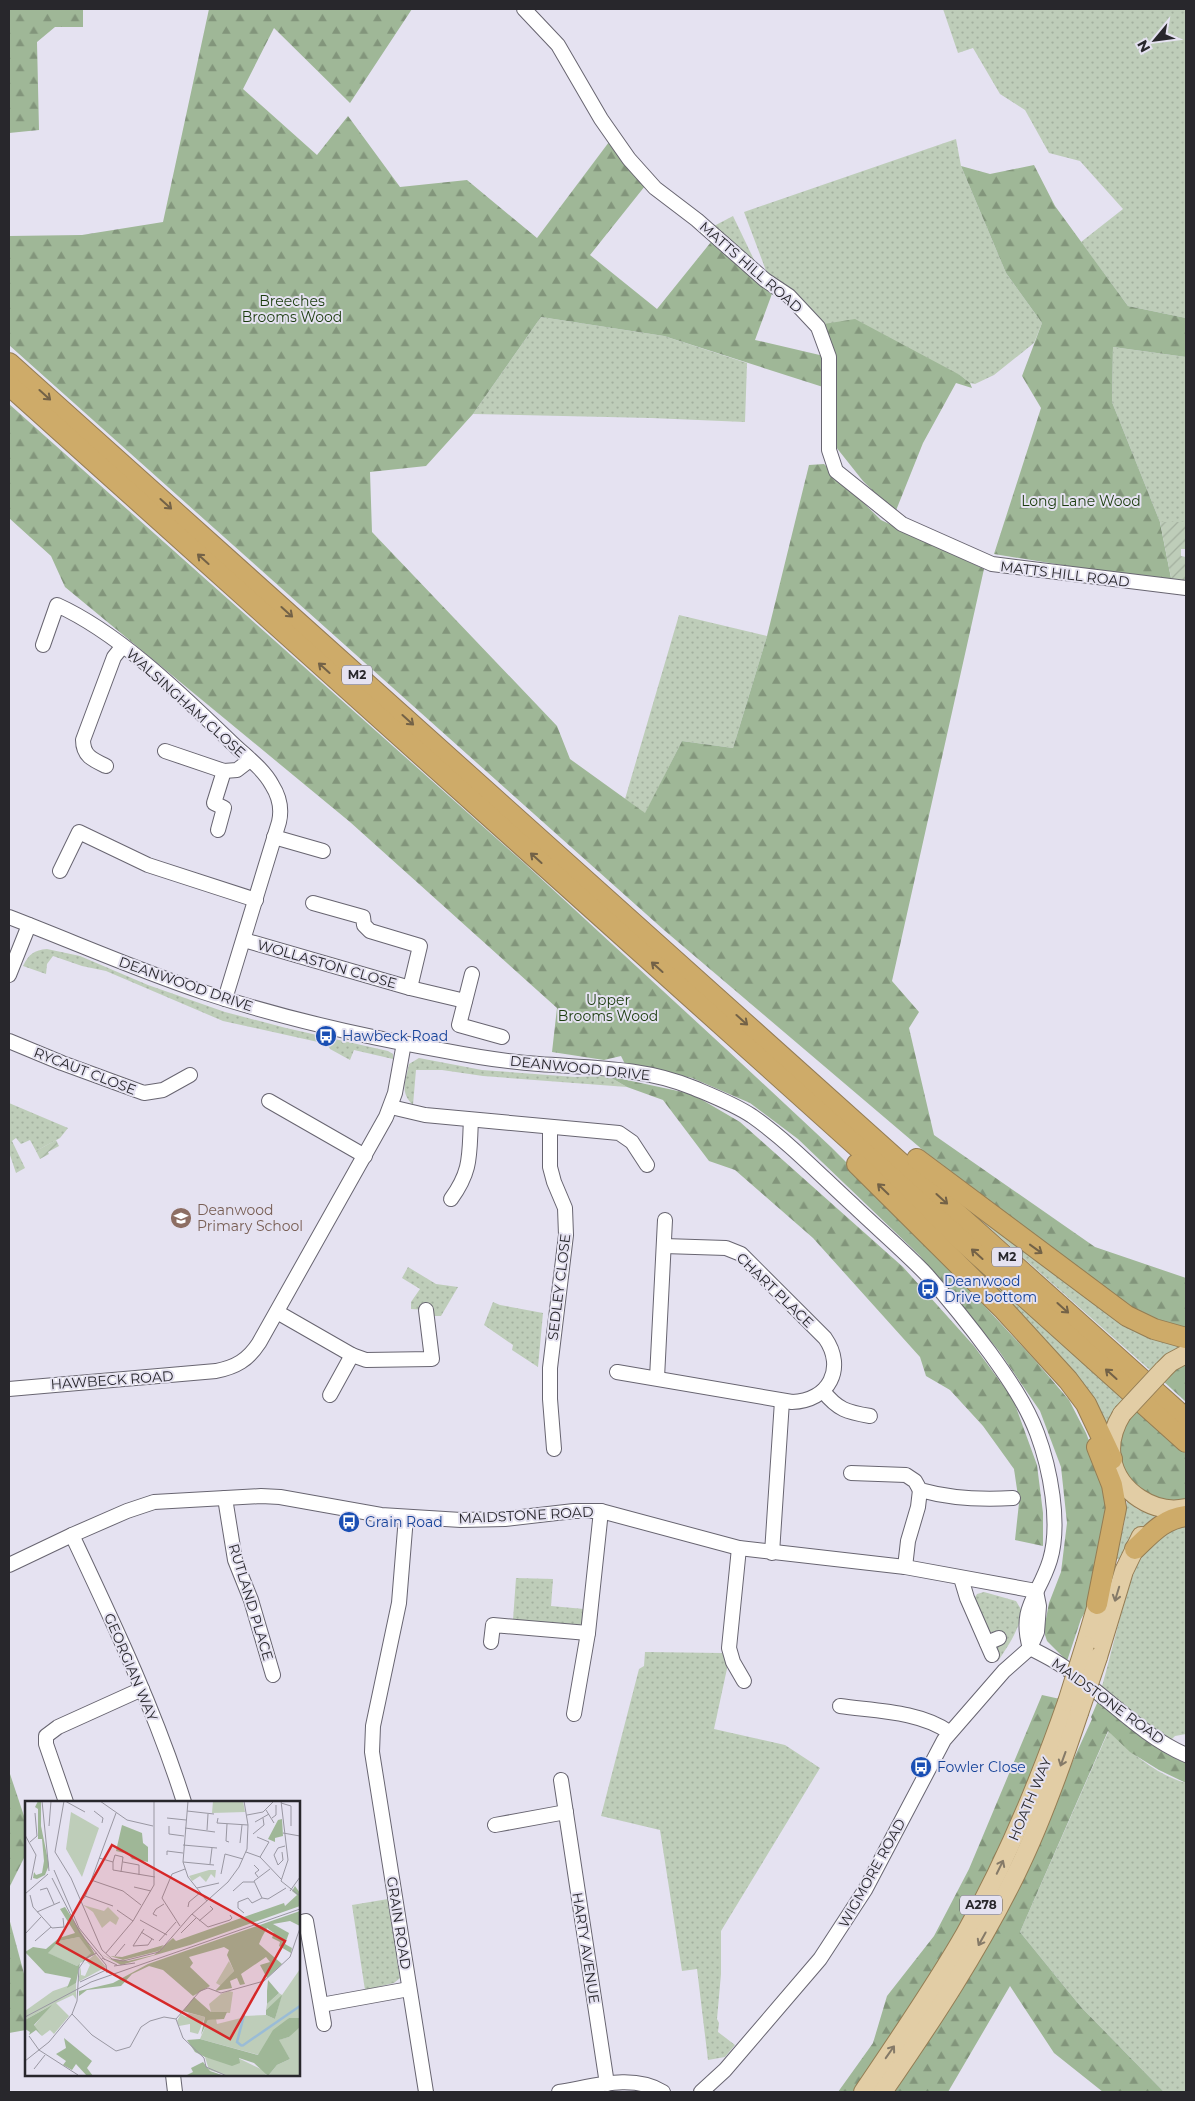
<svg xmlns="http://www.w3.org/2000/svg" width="1195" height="2101" viewBox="0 0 1195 2101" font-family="Montserrat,sans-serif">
<defs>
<pattern id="grass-dots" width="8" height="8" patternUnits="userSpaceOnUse" patternTransform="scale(1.25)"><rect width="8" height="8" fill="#becdb9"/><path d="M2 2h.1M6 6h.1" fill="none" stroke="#a3b09f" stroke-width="1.8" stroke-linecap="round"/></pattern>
<pattern id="forest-firs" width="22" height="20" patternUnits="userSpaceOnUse" patternTransform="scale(1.25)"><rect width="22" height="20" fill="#9fb797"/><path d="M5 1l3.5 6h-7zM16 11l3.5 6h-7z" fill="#82957b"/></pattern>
<pattern id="garden-furrows" width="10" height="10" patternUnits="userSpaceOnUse" patternTransform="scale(1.25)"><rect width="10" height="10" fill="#becdb9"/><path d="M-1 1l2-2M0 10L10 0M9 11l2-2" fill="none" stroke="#a3b09f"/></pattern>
</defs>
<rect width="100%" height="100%" fill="#e5e2f1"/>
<!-- grass -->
<g fill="url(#grass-dots)">
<polygon points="943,9 1186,9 1186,318 1128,306 1081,242 1123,209 1080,161 1049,153 1025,110 1000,94 973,48 958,53"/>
<polygon points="956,139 961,166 1006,273 1042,323 1034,343 994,375 975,384 970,383 960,375 824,324 768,276 744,212"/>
<polygon points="733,216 758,268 714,226"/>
<polygon points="541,317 664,336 747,363 745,422 651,418 473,414"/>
<polygon points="1113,347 1186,357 1186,522 1160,522 1112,402"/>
<polygon points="679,615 767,636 733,748 682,741 645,814 625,799"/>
<path d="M47,949L80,956L148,985L225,1012L286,1028L388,1051L393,1054V1059L354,1050L350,1060L330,1049L327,1044L223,1021L106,971L82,966L53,956L47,964L46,974L23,966C29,954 34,950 47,949Z"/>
<path d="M419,1058L482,1070L575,1077L608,1076L627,1087L483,1076L442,1070H416L413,1105C399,1092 406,1081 409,1064Z"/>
<polygon points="9,1103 68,1128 60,1138 36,1151 30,1140 21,1144 16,1138 12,1141 25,1168 16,1173 9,1152"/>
<polygon points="939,1183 1186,1344 1167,1355 1151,1371"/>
<polygon points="933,1228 1125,1401 1103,1436"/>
<polygon points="408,1267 436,1284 458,1287 441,1316 433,1316 426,1310 411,1309 411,1302 420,1289 402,1278"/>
<polygon points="493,1302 500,1305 543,1313 538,1367 512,1350 513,1345 484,1325"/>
<polygon points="1127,1501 1137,1509 1155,1516 1138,1531 1120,1560 1114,1558 1124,1525"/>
<path d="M1186,1521V1734L1175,1736L1171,1740L1165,1737L1101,1690C1111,1659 1132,1556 1152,1538C1161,1531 1176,1526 1186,1521Z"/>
<polygon points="516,1578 553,1579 551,1606 584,1609 583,1622 579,1626 513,1620"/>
<path d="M984,1592L1016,1601L1022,1611C1019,1630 1009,1645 998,1661L995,1650L1000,1631L995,1633L989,1632L974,1599L977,1594Z"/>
<polygon points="645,1652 722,1653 728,1664 714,1729 785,1745 820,1768 721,1931 721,1974 717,2019 719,2023 718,2032 735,2045 725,2057 708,2060 697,1969 682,1971 660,1830 601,1816 639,1669 644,1666"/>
<path d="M1109,1730C1130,1752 1156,1775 1186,1783V2092H1164L1081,2007L1020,1932Z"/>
<polygon points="388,1899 400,1978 394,1983 365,1990 352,1905"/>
</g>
<!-- forest -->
<g fill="url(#forest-firs)">
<polygon points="9,9 83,9 83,27 55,27 37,42 39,130 9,133"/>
<polygon points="209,9 412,9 350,103 274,28 243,89 317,155 348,116 400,187 467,180 537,238 609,142 645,186 590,255 657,309 711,242 773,291 755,340 824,356 823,387 664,336 541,317 473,414 426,466 370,472 372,532 557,726 570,759 645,813 682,741 733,748 767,636 809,465 824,464 881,520 984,569 892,981 919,1012 909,1028 934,1135 1095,1247 1186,1278 1186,1331 1150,1321 924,1151 664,930 9,345 9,236 82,235 163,222"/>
<polygon points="1034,165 1055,206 1128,306 1186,318 1186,357 1113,347 1112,402 1160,522 1172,583 994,554 1041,408 1022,376 1042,323 1006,273 961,166 990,174"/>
<polygon points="855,319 960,375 970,383 972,388 956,383 923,443 895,513 863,481 836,447 835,373 824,324"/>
<polygon points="9,404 523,862 726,1049 831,1147 909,1225 1033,1358 1069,1400 1086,1433 1109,1491 1088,1607 1081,1619 1067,1661 1047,1641 1045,1635 1045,1624 1049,1603 1061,1572 1067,1523 1061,1467 1040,1411 999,1351 919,1255 798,1139 750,1103 692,1078 625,1064 621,1056 604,1060 552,1052 557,1008 350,822 65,587 51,556 9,518"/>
<polygon points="608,1076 692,1094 740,1122 903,1267 974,1346 1013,1399 1037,1465 1043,1513 1043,1546 1015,1540 1019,1503 1014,1469 983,1426 950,1390 926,1376 920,1357 813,1238 735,1170 709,1161 663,1100 627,1087"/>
<polygon points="1186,1361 1186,1402 1162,1380"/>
<path d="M1136,1409L1186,1454V1498C1160,1508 1147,1493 1125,1479C1117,1443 1113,1440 1136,1409Z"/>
<path d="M1042,1695L1060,1699C1035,1768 1009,1838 974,1903C939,1968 898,2032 854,2092H838L873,2043L887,1996L934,1936L969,1869Z"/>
<path d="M1098,1701C1125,1723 1152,1750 1186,1763V1783L1159,1770L1130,1752L1108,1731L1020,1932L1081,2007L1164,2092H1103L1054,2053L1010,1986L948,2092H895L997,1927L1092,1719L1091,1717Z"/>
<polygon points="9,1771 26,1822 26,1854 9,1888"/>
<polygon points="9,1918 26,1981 26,2030 9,2033"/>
</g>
<!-- garden -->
<g fill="url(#garden-furrows)">
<polygon points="1160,522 1186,522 1186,549 1181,549 1181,556 1186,557 1186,583 1172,583"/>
<polygon points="56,1140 59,1146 48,1152 49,1154 40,1159 36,1151"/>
</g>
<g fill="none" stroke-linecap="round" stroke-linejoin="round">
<!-- minor casing -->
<g stroke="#686571" stroke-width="16">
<g id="minor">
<polyline points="524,9 558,45 601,119 629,159 655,188 697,220 765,280 789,296 818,327 829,357 829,450 836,471 902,524 992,564 1186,588"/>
<path d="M43,645L57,605C119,633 181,694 230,741C244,755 263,768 272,785C279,796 282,809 279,822L225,999"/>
<polyline points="165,751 224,771 237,770 250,760"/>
<path d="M106,766C93,760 83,756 83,740L114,657L122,647"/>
<polyline points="218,830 224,808 214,803 224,771"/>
<polyline points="274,837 323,851"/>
<polyline points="60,871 79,832 148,865 256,900"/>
<polyline points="313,903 363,917 364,925 370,931 420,946 410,988"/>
<path d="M9,917C74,942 137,970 203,992C282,1018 365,1037 446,1051C477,1057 508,1062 539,1064C591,1068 644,1067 694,1088C713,1096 734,1104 752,1116C789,1142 821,1176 854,1206C878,1229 904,1251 927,1275C949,1300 970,1326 990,1353C1008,1378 1026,1404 1037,1433C1050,1468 1061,1523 1050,1560C1039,1596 1018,1607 1030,1648"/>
<polyline points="244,940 410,988 465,1001"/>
<polyline points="472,974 459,1025 502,1037"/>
<polyline points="9,975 29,925"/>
<polyline points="9,1041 62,1063 144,1093 163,1090 190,1075"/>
<polyline points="269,1101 365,1156"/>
<polyline points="391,1107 425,1115 619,1133 632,1142 647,1165"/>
<polyline points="550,1127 550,1167 554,1182 565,1208 566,1235 550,1368 550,1399 554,1449"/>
<path d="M451,1199C472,1170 469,1155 471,1120"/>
<polyline points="277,1312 352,1355 366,1360 432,1359 426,1310"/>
<path d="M617,1372L792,1402C829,1401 846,1368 825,1338L741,1254L726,1248L664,1246"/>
<polyline points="657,1378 665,1220"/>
<path d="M9,1389L216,1371C236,1367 248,1360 259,1343L386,1117L395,1093L404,1043"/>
<path d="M823,1391C838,1410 847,1412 870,1416"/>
<polyline points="330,1395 352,1355"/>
<path d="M851,1473L906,1475L915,1481L920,1490C949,1498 983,1500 1013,1498"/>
<polyline points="225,1498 235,1560 251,1600 273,1675"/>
<polyline points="406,1517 399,1603 373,1726 372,1752 426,2092"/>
<path d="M72,1535C113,1622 155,1710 184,1802"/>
<polyline points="739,1548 729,1648 733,1662 744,1681"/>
<polyline points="772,1553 782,1401"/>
<polyline points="9,1565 72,1535 127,1511 154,1502 261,1496 280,1497 381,1515 461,1520 505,1519 574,1511 601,1511 739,1548 905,1567 1036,1591"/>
<polyline points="905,1567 908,1541 918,1507 920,1490"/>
<polyline points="961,1578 967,1598 992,1655"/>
<polyline points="491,1642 493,1625 588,1633"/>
<polyline points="987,1643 999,1638"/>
<path d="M1030,1648C1042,1654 1054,1660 1064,1667C1106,1695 1140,1735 1186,1755"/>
<path d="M840,1706C875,1711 919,1711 949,1732"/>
<polyline points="574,1714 588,1633 601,1511"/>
<polyline points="561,1780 607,2084"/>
<polyline points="66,1802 46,1744 46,1736 58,1727 142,1689"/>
<polyline points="495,1825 566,1812"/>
<polyline points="299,1923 306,1921 324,2024"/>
<polyline points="321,2005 409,1989"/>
<polyline points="173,2075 175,2092"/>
<path d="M559,2092C592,2087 632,2073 663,2092"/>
<polyline points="701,2092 725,2070 820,1959 865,1890 944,1740 1004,1671 1030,1648 1037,1632 1039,1606 1036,1591"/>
</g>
</g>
<!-- major casing -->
<g stroke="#947d54" stroke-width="20">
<g id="major">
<polyline points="1163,1370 1171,1362 1186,1354"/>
<path d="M1122,1414C1114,1427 1109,1443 1112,1459C1118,1492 1155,1515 1186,1508"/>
<polyline points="1085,1645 1101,1591"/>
<polyline points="1098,1657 1124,1571 1141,1536"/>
<path d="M863,2092C898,2040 934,1988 965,1934C1007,1860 1039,1782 1067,1702"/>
<path d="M883,2092C932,2021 979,1950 1017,1872C1042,1821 1061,1767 1079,1713"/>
</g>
</g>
<!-- highway casing -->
<g stroke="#947d54" stroke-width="22">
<g id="highway">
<polyline points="9,363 1186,1419"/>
<polyline points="9,385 1186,1442"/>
<polyline points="917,1159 1127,1316 1154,1329 1186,1338"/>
<polyline points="857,1164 1004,1310 1068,1380 1086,1404 1112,1459"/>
<path d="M1135,1549C1151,1534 1163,1519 1186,1516"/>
<polyline points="1097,1604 1116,1508 1112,1485 1097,1447"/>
</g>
</g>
<!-- minor -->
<use href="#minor" stroke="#fff" stroke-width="14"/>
<!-- major -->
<use href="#major" stroke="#e2cda5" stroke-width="18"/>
<!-- highway -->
<use href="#highway" stroke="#ceab69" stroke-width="20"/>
<!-- major-bridge casing -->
<g stroke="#947d54" stroke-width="20" stroke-linecap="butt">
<g id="major-bridge">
<polyline points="1122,1414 1163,1370"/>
<polyline points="1067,1702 1085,1645"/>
<polyline points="1079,1713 1098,1657"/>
</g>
</g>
<!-- major-bridge -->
<use href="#major-bridge" stroke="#e2cda5" stroke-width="18"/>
</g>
<!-- one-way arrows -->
<defs><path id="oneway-shaft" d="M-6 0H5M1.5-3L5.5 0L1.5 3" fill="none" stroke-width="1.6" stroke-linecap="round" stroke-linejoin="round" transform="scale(1.25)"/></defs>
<g stroke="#736247">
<use href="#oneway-shaft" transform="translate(45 395) rotate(42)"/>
<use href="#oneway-shaft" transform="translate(166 504) rotate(42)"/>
<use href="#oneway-shaft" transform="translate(203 559) rotate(-138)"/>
<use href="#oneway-shaft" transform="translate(287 612) rotate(42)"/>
<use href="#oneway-shaft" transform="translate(324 668) rotate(-138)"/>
<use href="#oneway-shaft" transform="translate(408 720) rotate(42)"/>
<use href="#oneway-shaft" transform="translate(536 858) rotate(-138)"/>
<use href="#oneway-shaft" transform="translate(657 967) rotate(-138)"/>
<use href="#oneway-shaft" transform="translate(742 1020) rotate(42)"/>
<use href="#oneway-shaft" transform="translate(883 1189) rotate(-136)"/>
<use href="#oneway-shaft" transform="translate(942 1199) rotate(42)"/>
<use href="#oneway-shaft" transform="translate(1036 1249) rotate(36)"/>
<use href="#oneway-shaft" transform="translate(977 1254) rotate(-138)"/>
<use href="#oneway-shaft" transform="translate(1063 1308) rotate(42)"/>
<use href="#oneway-shaft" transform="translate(1111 1374) rotate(-138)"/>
</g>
<g stroke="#857a68">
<use href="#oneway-shaft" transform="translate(1117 1594) rotate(107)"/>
<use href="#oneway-shaft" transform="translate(1063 1759) rotate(110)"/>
<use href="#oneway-shaft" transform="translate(1000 1867) rotate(-64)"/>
<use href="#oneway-shaft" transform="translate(982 1939) rotate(119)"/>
<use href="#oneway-shaft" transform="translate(890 2052) rotate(-55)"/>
</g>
<!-- icons -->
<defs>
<g id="bus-disc" transform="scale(1.125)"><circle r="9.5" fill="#1a4fb4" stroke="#e5e2f1"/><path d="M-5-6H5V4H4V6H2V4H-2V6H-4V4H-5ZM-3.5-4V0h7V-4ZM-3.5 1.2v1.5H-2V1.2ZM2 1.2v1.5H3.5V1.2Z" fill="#fff"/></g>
<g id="school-disc" transform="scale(1.125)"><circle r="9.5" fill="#8d6e63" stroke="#e5e2f1"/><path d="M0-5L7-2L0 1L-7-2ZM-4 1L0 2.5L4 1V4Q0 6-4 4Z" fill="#fff"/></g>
</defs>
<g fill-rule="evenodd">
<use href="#bus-disc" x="326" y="1036"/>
<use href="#school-disc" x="181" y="1218"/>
<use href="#bus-disc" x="928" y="1289"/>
<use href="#bus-disc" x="349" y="1522"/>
<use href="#bus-disc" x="921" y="1767"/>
</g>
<g text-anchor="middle" stroke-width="4" stroke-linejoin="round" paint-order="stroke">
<!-- shield labels -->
<g fill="#e5e2f1" stroke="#615f67" stroke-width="1">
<rect x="342" y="665.5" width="30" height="19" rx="4"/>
<rect x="992" y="1247.5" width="30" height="19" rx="4"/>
<rect x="960" y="1895.5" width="42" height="19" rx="4"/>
</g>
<g font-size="12" font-weight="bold" fill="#28272c">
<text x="357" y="679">M2</text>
<text x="1007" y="1261">M2</text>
<text x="981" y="1909">A278</text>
</g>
<!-- street labels -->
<g font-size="14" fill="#28272c" stroke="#e5e2f1">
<text transform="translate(751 267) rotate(41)" y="5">MATTS HILL ROAD</text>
<text transform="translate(1065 574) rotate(7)" y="5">MATTS HILL ROAD</text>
<text transform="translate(186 703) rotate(42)" y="5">WALSINGHAM CLOSE</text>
<text transform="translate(327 964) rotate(16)" y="5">WOLLASTON CLOSE</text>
<text transform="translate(186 984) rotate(19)" y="5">DEANWOOD DRIVE</text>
<text transform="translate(580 1068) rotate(6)" y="5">DEANWOOD DRIVE</text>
<text transform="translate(85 1071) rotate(21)" y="5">RYCAUT CLOSE</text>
<text transform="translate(559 1287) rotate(-83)" y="5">SEDLEY CLOSE</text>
<text transform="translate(775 1290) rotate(44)" y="5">CHART PLACE</text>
<text transform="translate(112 1380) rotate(-4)" y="5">HAWBECK ROAD</text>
<text transform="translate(526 1515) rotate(-3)" y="5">MAIDSTONE ROAD</text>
<text transform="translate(251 1602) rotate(73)" y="5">RUTLAND PLACE</text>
<text transform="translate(131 1667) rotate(67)" y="5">GEORGIAN WAY</text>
<text transform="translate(1108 1701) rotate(36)" y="5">MAIDSTONE ROAD</text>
<text transform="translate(1030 1799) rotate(-67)" y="5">HOATH WAY</text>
<text transform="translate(872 1873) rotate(-61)" y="5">WIGMORE ROAD</text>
<text transform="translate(399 1923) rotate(81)" y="5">GRAIN ROAD</text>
<text transform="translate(586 1948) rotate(81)" y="5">HARTY AVENUE</text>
</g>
<!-- park labels -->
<g font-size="14" fill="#1b3c0e" stroke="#e5e2f1">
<text x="292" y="306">Breeches<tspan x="292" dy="16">Brooms Wood</tspan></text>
<text x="1081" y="506">Long Lane Wood</text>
<text x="608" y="1005">Upper<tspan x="608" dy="16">Brooms Wood</tspan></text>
</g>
<!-- transit labels -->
<g font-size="14" fill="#164399" stroke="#e5e2f1" text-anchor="start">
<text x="342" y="1041">Hawbeck Road</text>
<text x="944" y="1286">Deanwood<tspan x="944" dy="16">Drive bottom</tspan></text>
<text x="365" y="1527">Grain Road</text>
<text x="937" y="1772">Fowler Close</text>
</g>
<!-- education labels -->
<g font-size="14" fill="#785e54" stroke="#e5e2f1" text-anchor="start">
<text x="197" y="1215">Deanwood<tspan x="197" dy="16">Primary School</tspan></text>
</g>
</g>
<!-- overview -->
<g transform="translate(25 1801)">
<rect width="275" height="275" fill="#e5e2f1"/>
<path d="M58,104L79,110L83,106L94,117L91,124L85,120L77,127L68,111ZM54,136L67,152L52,165L22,152L34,140ZM70,153L81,166L53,181L56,165V174L60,175L65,164L62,161L57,165ZM204,160L209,170L196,185L191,182ZM275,168V217H264L234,254L175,238L183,219L191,218L192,223L216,217L215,230L219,215L241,214L250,218L256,196L241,209L242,203L254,192L257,194ZM51,182V198L48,194L31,202L44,215L29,233L25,229L17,235L9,225L25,205L0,219V210L28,190ZM209,188L204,190L208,191L205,212L186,211L184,203L196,193ZM164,212L180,216L173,233L165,231V223L154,225L152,220L156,213L161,216ZM272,226H275V275H243L252,264L265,258L253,239L264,236ZM180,256L209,263L213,257L242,271L240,275H204L184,269Z" fill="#becdb9"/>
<path d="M13,0H16V25L24,64L20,74L12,78L8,77L9,71L11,74L17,72L19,60L17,38H13V8L10,6ZM257,18L258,35L250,37V41L243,38L253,19ZM97,24L117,32L118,42L123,46V61L107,58L103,53L91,50ZM270,85L275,92V105L165,144L96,164L74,152L86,158L103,160L129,154L148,137L151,140L259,102L260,105L272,94L267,90ZM40,106L70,153L55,162L51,182L42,187L46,177L20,172L0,151L8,146L21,148L34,137L50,132L35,108ZM54,136L66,152L52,165L23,152L34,140ZM275,110V125L265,120L248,123L264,132L260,143L267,147L266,152L254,145L255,141L247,137L249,132L242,127L237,136L234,143L257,163L242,177L235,164L245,161L241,156L216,173L220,183L215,184L212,177L205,180L207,187L190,190L209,170L202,154L204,149L199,146L164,156L168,162L165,166L185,185L168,195L138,169L124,165L107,173L96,185L62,189L54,195V190L88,182L123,163ZM139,144L134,150L98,159L85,155L97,156ZM243,179L254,192L242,203V190ZM257,194L250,218L241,214V209ZM169,196L186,211H202L199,218L183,219L176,234L180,216L158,210ZM27,204L9,224L17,235L11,229L4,234L5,231L0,228V219ZM264,217H275V226L264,236L254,239L265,258L252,264L243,275L229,262L214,257L215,262L207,265L180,256L170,251L162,239L175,238L233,254L248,229ZM39,237L67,260L62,267L68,275H62L51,263L47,269L38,264L41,260L31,253L41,247ZM178,261L185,270L200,275H160L168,271L166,267Z" fill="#9fb797" fill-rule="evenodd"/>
<path d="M188,0H218L220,11L187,12ZM46,11L74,27L57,76L41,48ZM184,69H191L190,77L186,73L181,81L175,75L167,80L164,75Z" fill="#becdb9"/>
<path fill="none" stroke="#9abcd6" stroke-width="2.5" d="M217,245L212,241L219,214M217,245L275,205"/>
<path fill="none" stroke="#9997a2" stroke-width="1" d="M17,0L24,70M39,0L30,51L46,77L77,149M40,0L60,11M75,0L102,19L128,25M163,0L158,61L163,76L182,100M256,0L263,59L256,80L275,95M256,2L266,5V25M241,9L249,22M69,10L78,17L77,22M162,10L189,13M222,14L238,11L249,0M142,17L161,19M193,17L192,22L223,24M247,17L251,14V4M230,21L244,13M202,23L201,40L204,41M24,25L26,0M144,25V33L159,35M160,27L190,31M182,29L183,13M258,32L275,35M228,33L239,24L238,17M0,34L11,54L6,79M232,36L244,41L235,56M5,41L12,35L10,12M215,42L217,24M158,44L192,47M221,51L235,56L256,78M257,51L258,59L253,64L249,54L253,47L260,45M142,54V50L158,52M74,57L88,61V69L130,76M88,61L90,54L98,56L96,71M98,61L114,64V74M158,61L189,64M185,63L187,47M229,64L234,69L230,72L233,76M245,68L229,80L237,97L243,98L261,87M29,69L54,127L80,159M196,73L200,53L218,58M27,77L55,132L81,164L82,172M66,79L98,90L116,104M109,86L126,90M172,87L194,82M15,89L22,87L29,103M208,90L218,81H229M265,90L275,76M0,93L23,73M5,94L8,106L27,127L39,126L38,117M60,95L88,105M55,100L60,96L91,12M163,106L164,101L176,91M92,109L108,120M12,111L35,101M219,112L213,107V101L223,97L227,102L237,97M167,113L183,126L205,119L207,117L205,114M132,115L128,113L131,108L139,103M115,119L142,134M174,120L188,108L185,105M155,125L137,97L147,73L160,68M119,128L108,145L123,144L127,138M116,131L129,139M156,132L171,117M0,133L16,116M10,140L26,126M134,140L151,121M77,149L87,158L98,160L134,151L166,114L203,81L214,66L222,48L223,24L219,0M81,152L108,120L129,84V0M90,155L100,143M77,157L92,164M89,165L110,162M55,181L81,169M47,213L67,234L91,250L105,246L116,226L125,220L139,216L151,218M0,216L66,181L275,108M151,218L175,190L183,187L196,192L239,180L265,156L275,127M151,218L158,237L179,257L181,266L202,275M4,235L14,249M14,249L53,274M0,260L24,241L47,213L52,200L54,167L61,157L72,152M9,268L20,254"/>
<path fill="#d62828" fill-opacity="0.15" stroke="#d62828" stroke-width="2.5" d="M87,44L260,140L205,238L32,142Z"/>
<rect width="275" height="275" fill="none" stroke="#28272c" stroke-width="2.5"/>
</g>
<!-- border -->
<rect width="1195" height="2101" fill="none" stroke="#28272c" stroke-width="20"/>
<!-- north arrow -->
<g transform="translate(1155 40) rotate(241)" stroke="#e5e2f1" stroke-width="4" paint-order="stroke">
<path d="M0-4L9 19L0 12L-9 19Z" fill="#28272c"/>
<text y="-8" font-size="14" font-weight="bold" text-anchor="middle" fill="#28272c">N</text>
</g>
</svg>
